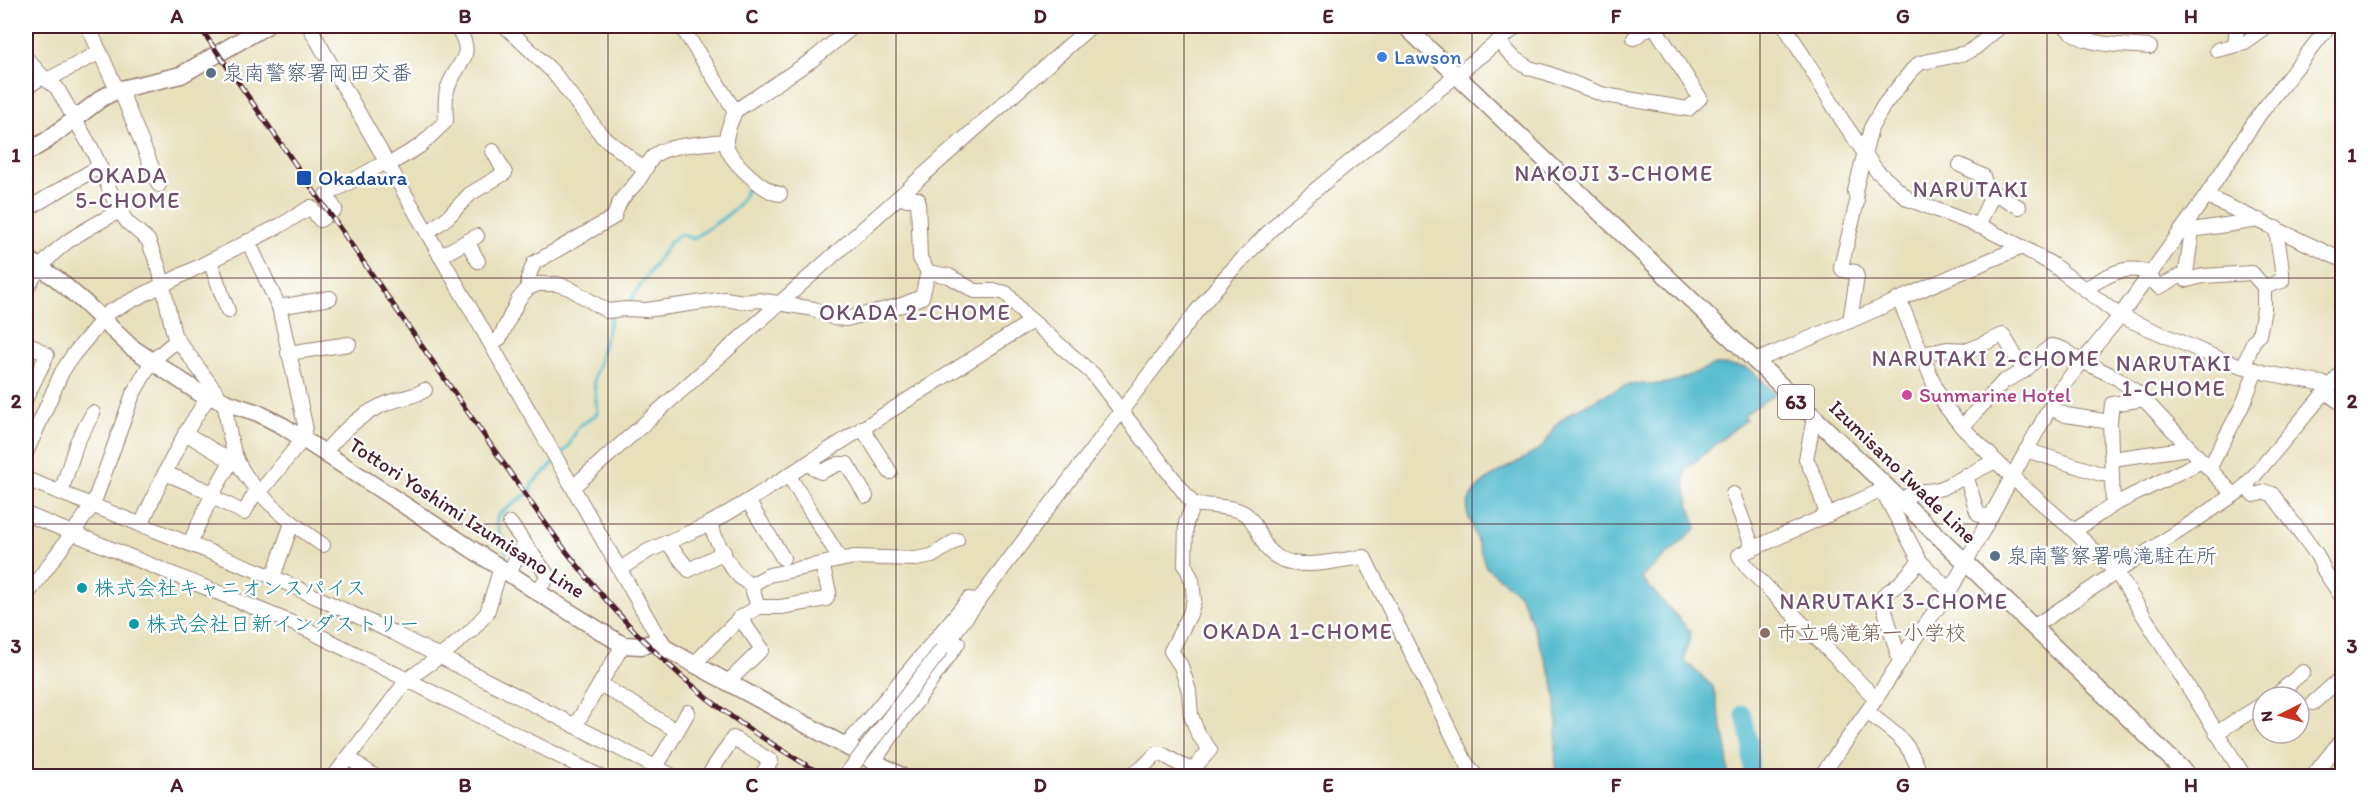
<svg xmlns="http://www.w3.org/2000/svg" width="2368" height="802" viewBox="0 0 2368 802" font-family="Itim,'Klee One',sans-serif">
<rect width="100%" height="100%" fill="#fff"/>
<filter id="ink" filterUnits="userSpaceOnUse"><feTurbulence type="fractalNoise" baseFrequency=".0167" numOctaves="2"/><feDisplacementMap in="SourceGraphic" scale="12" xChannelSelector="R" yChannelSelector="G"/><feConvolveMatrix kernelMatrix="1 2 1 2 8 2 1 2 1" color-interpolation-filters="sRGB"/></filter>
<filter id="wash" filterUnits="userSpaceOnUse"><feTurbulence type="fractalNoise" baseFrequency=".008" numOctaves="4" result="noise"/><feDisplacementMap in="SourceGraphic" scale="24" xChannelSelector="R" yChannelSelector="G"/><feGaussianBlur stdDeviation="1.35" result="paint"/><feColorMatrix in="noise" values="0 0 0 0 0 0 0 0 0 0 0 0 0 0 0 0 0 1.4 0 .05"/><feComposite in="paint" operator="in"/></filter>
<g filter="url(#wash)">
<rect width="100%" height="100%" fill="#e7e0bb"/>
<!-- water -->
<path fill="#51bace" stroke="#4e6c7c" stroke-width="1.5" d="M1715,365C1752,365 1750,369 1775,394L1744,415L1746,419L1686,469C1682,489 1691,509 1697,528L1641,578L1691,632L1684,660L1713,687L1727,749L1728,776H1555L1557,722L1556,698L1552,678L1526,607L1518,593L1486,567L1467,512C1467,478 1522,465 1543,446C1549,440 1550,432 1555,426C1566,412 1605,395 1622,387C1637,381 1652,386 1667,383C1684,380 1699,370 1715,365Z"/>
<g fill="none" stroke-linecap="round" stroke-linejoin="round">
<!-- stream -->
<g stroke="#51bace" stroke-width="3">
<path d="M628,304L670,242L681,234L693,239C716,221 742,213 749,182"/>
<polyline points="559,457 568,447 578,427 597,414 594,379 612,314"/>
<path d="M504,564C513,546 492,532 498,515L531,491L532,484L555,462"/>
</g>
<!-- river -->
<polyline stroke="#51bace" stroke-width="16" points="1743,713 1750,742 1751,776"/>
</g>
</g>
<g filter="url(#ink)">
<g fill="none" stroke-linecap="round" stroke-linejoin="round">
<!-- minor casing -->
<g stroke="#988073" stroke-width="16">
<g id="minor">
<polyline points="88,26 117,90"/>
<polyline points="309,26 660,640"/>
<polyline points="505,26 553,72 602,136 644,169"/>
<polyline points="681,26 735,111 812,60 854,26"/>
<polyline points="1785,26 1842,120 1876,170 1908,199 1984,228 2022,247 2053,265 2120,316 2222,360 2266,373 2331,385"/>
<path d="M2065,26C2083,48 2123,44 2150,47"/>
<polyline points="2341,26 2342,26"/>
<polyline points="1634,38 1651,26"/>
<polyline points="1498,41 1515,59 1529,68 1547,73 1604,95 1688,109 1700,98 1654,26"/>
<polyline points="2235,45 2237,26"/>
<polyline points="2217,50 2245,43 2269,26"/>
<polyline points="26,58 43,77 57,88 93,151 118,209 128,223 148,240 159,268 174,335 221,399"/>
<polyline points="47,80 100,52"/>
<polyline points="26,87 43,77"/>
<polyline points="120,89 159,185"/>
<path d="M735,111C732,120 725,133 726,143C727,159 765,193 780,194"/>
<path d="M388,165L420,146L446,121C446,110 444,97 448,87C459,59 477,56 456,26"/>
<polyline points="1960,165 1983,176 1990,200 1978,226"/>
<polyline points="901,195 904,199 918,199 920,258 928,272 949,276 975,291 997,291 1006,293 1024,314 1093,374 1193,504 1186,523 1185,565 1192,580 1194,600 1190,614 1171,651 1181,666 1189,691 1191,715 1198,734 1210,750 1195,767 1186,768 1162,754 1156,754 1142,768 1130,776"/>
<polyline points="2206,196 2342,260"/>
<polyline points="1990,200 1996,194 2019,207"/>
<polyline points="26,210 100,166"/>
<polyline points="2184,227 2192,230 2259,220"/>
<polyline points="427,233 448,217 470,194 505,173 493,151"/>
<polyline points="248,241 279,307 305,425 303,439 260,492"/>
<polyline points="467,241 478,261"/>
<polyline points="440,256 477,236"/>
<polyline points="210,261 228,311"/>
<polyline points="2149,276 2159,287 2186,273 2192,230"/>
<path d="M2181,276L2187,280L2203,276L2252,273L2264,287L2282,281C2284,273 2277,240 2276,228"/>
<path d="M528,288V278L534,263L614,217C621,196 623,198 636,183C644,175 646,164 654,156C666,144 707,144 725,141"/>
<path d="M26,289C51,246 77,234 120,211"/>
<path d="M2085,289C2106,276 2126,262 2151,274"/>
<polyline points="1899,299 1937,391 1946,407 1962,427 2012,477 2074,531 2117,573 2244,776"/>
<polyline points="279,307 330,298"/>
<polyline points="1850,321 1857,277 1855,272 1843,270 1841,267 1857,202 1855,191 1871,128 1884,105 1912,70 1920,63 1966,53 1975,48 2001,26"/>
<polyline points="26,342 47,355 26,398"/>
<polyline points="491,344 500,338 518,300 528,288 538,284 557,284 569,288 607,311 626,309 646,310 725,299 743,302 759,300 814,309 834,318 846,319 902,305 922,297 928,272"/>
<polyline points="288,353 349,344"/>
<polyline points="1922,354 1947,349 1969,350 2003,335 2024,371"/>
<path d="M1755,361C1845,325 1932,283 2022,247"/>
<polyline points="2082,361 2117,378 2139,394 2234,495"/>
<polyline points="2244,366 2253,342 2259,335 2264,309 2264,287"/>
<polyline points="2326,392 2342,404"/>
<path d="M224,400C227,418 229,438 235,455C248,491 292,524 323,545"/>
<polyline points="2050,408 2066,415 2110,422"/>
<polyline points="1814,418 1806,459 1815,478 1827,515"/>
<path d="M1962,427L2003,382L2024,371L2051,346C2064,347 2071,354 2081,363"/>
<polyline points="862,428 890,472"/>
<polyline points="185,433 231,461"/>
<polyline points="2026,450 2101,474 2112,475"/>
<polyline points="26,453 62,372 73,355 109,312 281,225 311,207 320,220 335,209 326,195 386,162"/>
<path d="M324,453C343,430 363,412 390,402C403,397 414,397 425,390"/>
<polyline points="2112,459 2190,448"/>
<polyline points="808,464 821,472 838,464 847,464 866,496"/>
<polyline points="2209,469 2244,402 2256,370"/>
<polyline points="165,473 213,493"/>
<polyline points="1966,475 1977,512 1980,515 1991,517"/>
<polyline points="789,476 837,554"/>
<polyline points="26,479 273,577 394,633 673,776"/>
<polyline points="573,487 1091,26"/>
<polyline points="2245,487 2254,495 2266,492 2272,494 2317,555 2325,572 2342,597"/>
<polyline points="1882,490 1920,561 1950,591"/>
<polyline points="61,492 77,442 93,413"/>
<polyline points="1733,494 1753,548"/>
<polyline points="211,496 244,513 257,489"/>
<polyline points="748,501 783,558"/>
<path d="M1900,501C1921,485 1927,495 1944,487C1962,479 1978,469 1996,461"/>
<path d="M1193,504C1207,506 1239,506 1248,516C1266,536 1258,555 1294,563C1314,567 1344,559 1364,557L1466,763L1476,776"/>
<polyline points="2113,505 2110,422 2112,404 2144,399"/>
<polyline points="26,514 302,627 599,776"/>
<polyline points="510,523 548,576 537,592"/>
<path d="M709,524C720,545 729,574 751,585L758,607"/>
<path d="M141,525C161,480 181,436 209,396"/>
<polyline points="2074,531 2113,505 2202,461"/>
<polyline points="667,542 689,570 724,552"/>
<polyline points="190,543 213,493 235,455"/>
<polyline points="620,569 648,551 709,524 748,501 1032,321"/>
<polyline points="509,573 524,543"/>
<polyline points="273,577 292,523"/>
<polyline points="751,585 769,575 854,557 916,559 932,556 957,540"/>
<polyline points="26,596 93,505 133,394 152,361 177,340"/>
<polyline points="2033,627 2243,489 2342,372"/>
<polyline points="942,649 1196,312 1227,275 1287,213 1517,26"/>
<polyline points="1900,662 1882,600 1885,594 1899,584 1920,561"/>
<polyline points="694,664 740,618 758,607 781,607 826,599 829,592 822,564"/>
<polyline points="728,682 762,649 740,618"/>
<polyline points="600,684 677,731"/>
<polyline points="2274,697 2303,672"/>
<polyline points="1876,699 1747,567 1739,555 1887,488"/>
<polyline points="2313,703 2342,677"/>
<path d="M1867,712C1897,735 1908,739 1921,776"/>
<polyline points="575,726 623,645"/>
<polyline points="2216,733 2263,704"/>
<polyline points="846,746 969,599"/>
<polyline points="349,758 374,776"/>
<polyline points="874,761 958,643"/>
<polyline points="334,776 408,679 446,652 472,630 487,613 501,567"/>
<polyline points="651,776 688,712"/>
<polyline points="708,776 733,738 771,761 761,776"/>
<polyline points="1821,776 1876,699 1915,638 1950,591 2060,389 2120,316 2206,196 2259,115 2329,26"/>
<polyline points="2313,776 2342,739"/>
</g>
</g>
<!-- major casing -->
<g stroke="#988073" stroke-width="19">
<g id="major">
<polyline points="1405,26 2189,776"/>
<polyline points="26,153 46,141 102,98 117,90 181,75 266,26"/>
<polyline points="26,258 57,279 85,303 131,347 201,394 258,413 283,426 539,593 623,645 642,646 660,640 665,648 694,664 901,776"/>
</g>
</g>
<!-- minor -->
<use href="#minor" stroke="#fff" stroke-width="14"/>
<!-- major -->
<use href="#major" stroke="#fff" stroke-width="16"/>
<!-- rail casing -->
<g stroke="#4a1f2b" stroke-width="5">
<path id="rail" d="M199,26L543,520C596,594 658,663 732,717C762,739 794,757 824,776"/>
</g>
<!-- rail -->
<use href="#rail" stroke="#fff" stroke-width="3" stroke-dasharray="9" stroke-linecap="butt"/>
<!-- minor-bridge casing -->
<g stroke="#988073" stroke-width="16" stroke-linecap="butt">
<polyline id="minor-bridge" points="845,776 942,649"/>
</g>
<!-- minor-bridge -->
<use href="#minor-bridge" stroke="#fff" stroke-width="14"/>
</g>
</g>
<!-- grid -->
<path fill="none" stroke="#4a1f2b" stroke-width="1.5" stroke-opacity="0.55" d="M321,26V776M608,26V776M896,26V776M1184,26V776M1472,26V776M1760,26V776M2047,26V776M26,278H2342M26,524H2342"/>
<!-- markers -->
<circle fill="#3f7fe0" stroke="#fff" stroke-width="2" cx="1382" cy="57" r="6"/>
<g fill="#5c6f8a" stroke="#fff" stroke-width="2">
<circle cx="211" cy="73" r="6"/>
<circle cx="1995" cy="556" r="6"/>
</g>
<rect fill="#1a4fb4" stroke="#fff" stroke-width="2" x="296" y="170" width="16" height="16" rx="3"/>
<circle fill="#d1479c" stroke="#fff" stroke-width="2" cx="1907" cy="395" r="6"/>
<g fill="#0f9aa8" stroke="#fff" stroke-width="2">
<circle cx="82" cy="588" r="6"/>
<circle cx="134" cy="624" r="6"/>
</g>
<circle fill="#8d6e63" stroke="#fff" stroke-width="2" cx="1765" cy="633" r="6"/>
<g text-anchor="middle" stroke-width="5" stroke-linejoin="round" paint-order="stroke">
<!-- shield labels -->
<rect fill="#fff" stroke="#80626b" stroke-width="1.5" x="1778" y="385" width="36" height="34" rx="4.5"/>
<g font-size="20" font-weight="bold" fill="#4a1f2b">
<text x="1796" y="409">63</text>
</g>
<!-- shop labels -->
<g font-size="21" fill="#366cbe" stroke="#fff" text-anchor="start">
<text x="1394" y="64">Lawson</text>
</g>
<!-- service labels -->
<g font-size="21" fill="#4e5e75" stroke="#fff" text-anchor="start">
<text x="223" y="80">泉南警察署岡田交番</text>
<text x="2007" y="563">泉南警察署鳴滝駐在所</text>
</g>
<!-- transit labels -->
<g font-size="21" fill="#164399" stroke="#fff" text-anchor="start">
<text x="318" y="185">Okadaura</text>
</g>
<!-- hotel labels -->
<g font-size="21" fill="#b23c85" stroke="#fff" text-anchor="start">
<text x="1919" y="402">Sunmarine Hotel</text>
</g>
<!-- street labels -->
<g font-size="21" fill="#4a1f2b" stroke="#fff">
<text transform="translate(1903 472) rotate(44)" y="7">Izumisano Iwade Line</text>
<text transform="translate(467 518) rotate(33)" y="7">Tottori Yoshimi Izumisano Line</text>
</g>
<!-- culture labels -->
<g font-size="21" fill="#0d838f" stroke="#fff" text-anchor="start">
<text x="94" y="595">株式会社キャニオンスパイス</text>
<text x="146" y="631">株式会社日新インダストリー</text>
</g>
<!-- education labels -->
<g font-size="21" fill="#785e54" stroke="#fff" text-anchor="start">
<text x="1777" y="640">市立鳴滝第一小学校</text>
</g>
<!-- neighbourhood labels -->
<g font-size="22" letter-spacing="1.5" fill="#714e6c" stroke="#fff">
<text x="1614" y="181">NAKOJI 3-CHOME</text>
<text x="128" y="183">OKADA<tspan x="128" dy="25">5-CHOME</tspan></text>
<text x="1971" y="197">NARUTAKI</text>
<text x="915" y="320">OKADA 2-CHOME</text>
<text x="1986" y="366">NARUTAKI 2-CHOME</text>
<text x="2174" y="371">NARUTAKI<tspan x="2174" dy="25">1-CHOME</tspan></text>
<text x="1894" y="609">NARUTAKI 3-CHOME</text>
<text x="1298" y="639">OKADA 1-CHOME</text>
</g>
</g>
<!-- margin -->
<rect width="2368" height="802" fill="none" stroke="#fff" stroke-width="66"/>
<!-- north arrow -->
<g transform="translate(2281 715) rotate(264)"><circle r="28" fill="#ffffff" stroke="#b7a5aa" stroke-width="1.5"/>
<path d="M0-4.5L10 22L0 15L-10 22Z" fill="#c8321e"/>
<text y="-9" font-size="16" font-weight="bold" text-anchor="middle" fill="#4a1f2b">N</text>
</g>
<rect x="33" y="33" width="2302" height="736" fill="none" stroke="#4a1f2b" stroke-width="2"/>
<g font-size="20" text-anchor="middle" font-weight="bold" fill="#4a1f2b">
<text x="177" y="23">A</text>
<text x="465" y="23">B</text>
<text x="752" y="23">C</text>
<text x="1040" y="23">D</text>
<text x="1328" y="23">E</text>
<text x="1616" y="23">F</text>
<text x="1903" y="23">G</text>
<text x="2191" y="23">H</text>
<text x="16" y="162">1</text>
<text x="2352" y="162">1</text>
<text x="16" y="408">2</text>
<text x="2352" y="408">2</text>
<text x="16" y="653">3</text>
<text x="2352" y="653">3</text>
<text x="177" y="792">A</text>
<text x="465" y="792">B</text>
<text x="752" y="792">C</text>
<text x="1040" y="792">D</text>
<text x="1328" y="792">E</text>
<text x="1616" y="792">F</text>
<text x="1903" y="792">G</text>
<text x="2191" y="792">H</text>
</g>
</svg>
